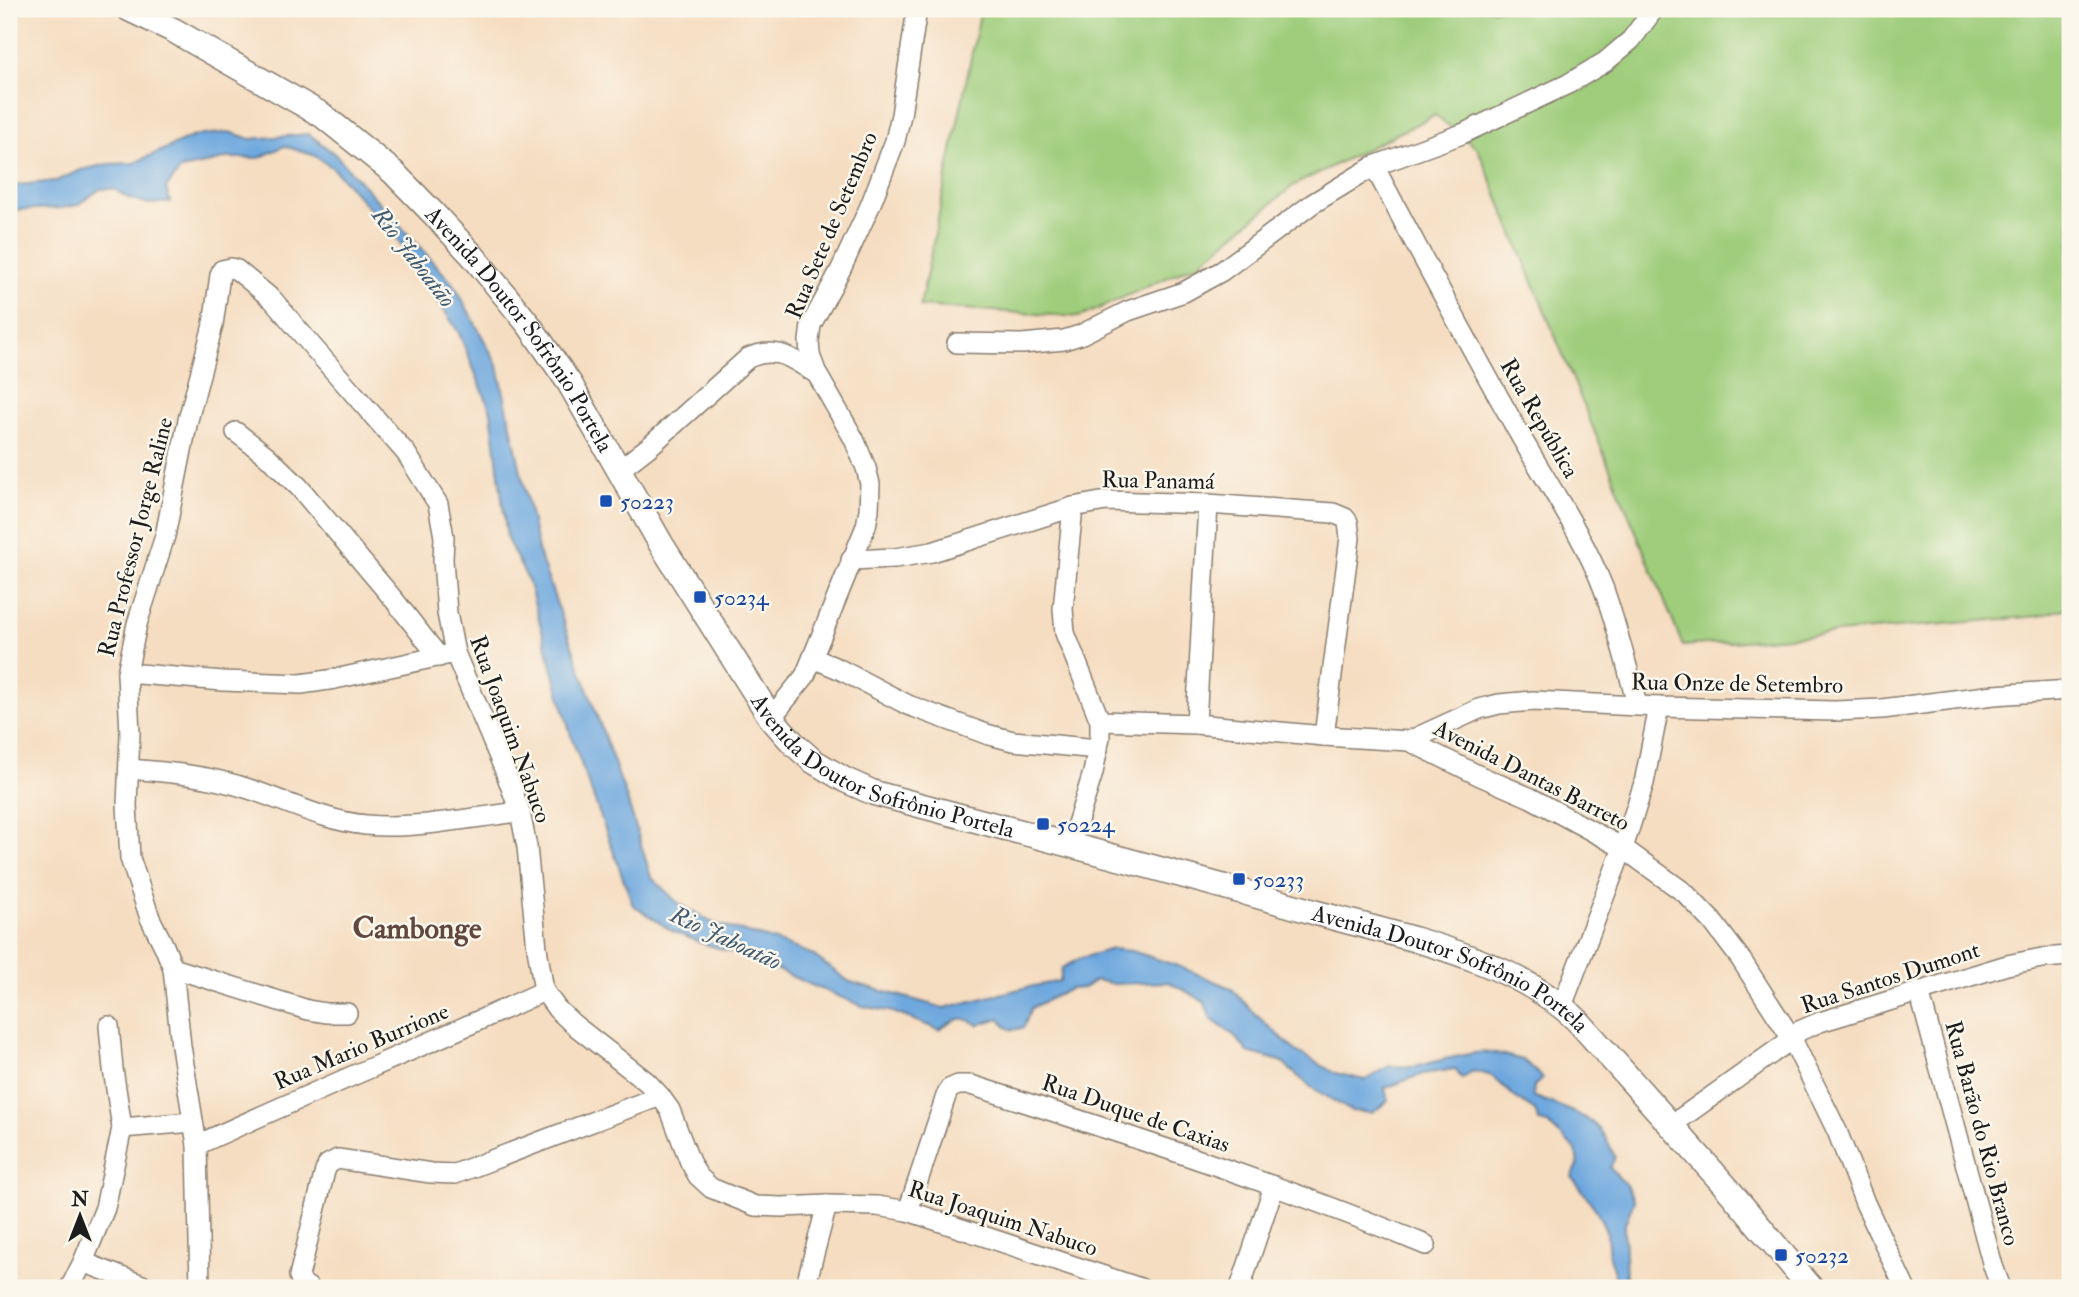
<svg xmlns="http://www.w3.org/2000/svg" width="2079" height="1297" viewBox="0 0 2079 1297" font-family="'IM FELL Double Pica',serif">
<rect width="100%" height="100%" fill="#fbf7ec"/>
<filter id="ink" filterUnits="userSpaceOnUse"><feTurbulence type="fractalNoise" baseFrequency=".0143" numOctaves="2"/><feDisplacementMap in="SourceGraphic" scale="14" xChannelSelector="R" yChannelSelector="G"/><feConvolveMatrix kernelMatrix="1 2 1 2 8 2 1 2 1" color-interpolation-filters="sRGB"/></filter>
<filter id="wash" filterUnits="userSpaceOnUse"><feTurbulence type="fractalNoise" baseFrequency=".00686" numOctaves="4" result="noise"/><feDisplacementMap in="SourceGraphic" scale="28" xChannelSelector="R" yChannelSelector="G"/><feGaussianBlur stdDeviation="1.57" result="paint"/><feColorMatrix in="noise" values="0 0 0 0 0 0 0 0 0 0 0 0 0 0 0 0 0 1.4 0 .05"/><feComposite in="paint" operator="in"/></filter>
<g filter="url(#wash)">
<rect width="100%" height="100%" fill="#f5ddc1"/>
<!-- green -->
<polygon fill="#9fcd7b" stroke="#5e744c" stroke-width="2" points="981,9 2070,9 2070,607 2040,616 1683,646 1478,149 1435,115 1294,185 1200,263 1080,317 920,306"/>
<!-- water -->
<path fill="#6ea8de" stroke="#45627d" stroke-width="2" d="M229,132L251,139L309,134L336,155L455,286L498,366L539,554L627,799L651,877L677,902L713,923L773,940L811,954L850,982L944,1008L1024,988L1060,981L1062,968L1081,958L1112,949L1132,951L1178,966L1231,988L1254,1013L1296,1051L1335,1073L1365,1080L1390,1066L1415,1067L1445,1059L1474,1053L1492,1052L1523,1060L1543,1078L1534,1086L1533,1096C1549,1103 1588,1115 1598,1128C1606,1136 1610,1147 1615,1157L1610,1168L1626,1185L1634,1200L1624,1227L1626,1280L1628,1288H1619L1609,1257L1607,1234L1597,1211L1572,1177L1578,1165L1576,1150L1548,1124L1539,1122L1535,1111L1516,1098L1492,1076L1473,1071L1462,1079L1455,1069L1423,1074L1385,1088L1388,1101L1372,1113L1351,1111L1311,1087L1280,1061L1248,1052L1235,1036L1211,1019L1204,1001L1169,982L1113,984L1096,980L1084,988L1070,989L1031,1008L1024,1027C1011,1032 1007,1030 1000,1018L978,1025C962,1013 954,1020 939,1030L893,1012L862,1006L804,982L752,958L701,943L672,931L633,905L572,739L528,580L507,539L491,411L459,333L398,240L333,168L313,155L284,146L259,158H225L214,162L181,169L166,188L170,202L149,204L128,198L114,189H100L78,205L62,208L9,210V186L56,181L81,170L108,164L134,163L194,136Z"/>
</g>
<g filter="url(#ink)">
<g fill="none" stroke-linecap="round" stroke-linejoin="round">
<!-- minor casing -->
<g stroke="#887c6e" stroke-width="22">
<g id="minor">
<path d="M1374,166C1419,251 1464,336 1511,419C1541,475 1580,528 1603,587C1617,626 1627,666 1637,705"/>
<polyline points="957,343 1022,344 1064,340 1080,335 1128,311 1184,292 1222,271 1312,204 1374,166 1462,134 1568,84 1605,62 1631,40 1654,9"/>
<polyline points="236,432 267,456 299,487 395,601 439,657"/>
<path d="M619,470L650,446L748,358C778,345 792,359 817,374"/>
<polyline points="851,560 895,558 932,552 1073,507 1106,501 1208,504 1333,513 1345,518 1348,522 1350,538 1324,736"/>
<polyline points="813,658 839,669 908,705 986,734 1013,741 1098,749"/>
<polyline points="127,673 223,681 301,684 335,679 455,653"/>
<polyline points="771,718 805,676 866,526 869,510 870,484 866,468 854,439 817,374 810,355 809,341 811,325 841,269 870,206 895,141 901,115 917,9"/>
<polyline points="1100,721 1196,724 1324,736 1409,741 1480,776 1531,798 1623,848 1685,893 1712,921 1740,958 1792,1039 1837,1131 1865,1203 1905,1288"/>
<polyline points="1196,724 1208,504"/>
<polyline points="1409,741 1479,709 1499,704 1533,701 1659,707 1835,711 1882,709 1994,695 2070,690"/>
<path d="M129,769C170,772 210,776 249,789C288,802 325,821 366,825C412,830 473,817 520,812"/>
<polyline points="1070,846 1093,773 1100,737 1100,721 1065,633 1063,609 1073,507"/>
<polyline points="173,968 308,1010 326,1013 347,1013"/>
<polyline points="1919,991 1993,1266 2001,1288"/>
<polyline points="1562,1006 1623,848 1644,783 1659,707"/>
<polyline points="1670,1126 1792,1039 1799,1031 1820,1022 2007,965 2042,958 2070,956"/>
<polyline points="122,1128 193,1122"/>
<path d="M197,1145C312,1092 429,1044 544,991"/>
<path d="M908,1211L946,1096L949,1089L958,1085H971C1124,1134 1277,1183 1426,1245"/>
<polyline points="83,1262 150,1288"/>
<polyline points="70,1288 83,1262 105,1208 122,1128 113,1069 109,1026"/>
<polyline points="200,1288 197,1145 181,1046 173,968 164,946 150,918 130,858 127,805 130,734 127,673 137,624 165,536 188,420 213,325 220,275 222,270 231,268 237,270 273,300 312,346 406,453 438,504 444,537 443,560 447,613 455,653 505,771 520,812 527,847 537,948 544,991 557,1009 573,1024 647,1082 660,1096 670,1110 690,1162 698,1176 711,1188 755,1206 782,1207 827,1205 877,1206 908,1211 1140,1288"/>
<polyline points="309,1288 302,1283 299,1276 325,1171 328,1164 338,1159 431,1173 455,1174 660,1096"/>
<polyline points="805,1288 827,1205"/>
<polyline points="1240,1288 1274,1186"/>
</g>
</g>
<!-- major casing -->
<g stroke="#887c6e" stroke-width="27">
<g id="major">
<path id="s1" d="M129,9L173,30L322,115L393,172L431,211L473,256L529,325L570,384L661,544L771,718L794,744L813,761L845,780L874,793C1019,832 1165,869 1310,911C1397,936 1510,956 1577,1020L1728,1189L1811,1288"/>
</g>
</g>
<!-- minor -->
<use href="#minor" stroke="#fff" stroke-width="19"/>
<!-- major -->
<use href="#major" stroke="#fff" stroke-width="24"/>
</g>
</g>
<!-- markers -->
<g fill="#1a4fb4" stroke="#fbf7ec" stroke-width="2.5">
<rect x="599" y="494" width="14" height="14" rx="3.5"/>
<rect x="693" y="590" width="14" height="14" rx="3.5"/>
<rect x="1036" y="817" width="14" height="14" rx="3.5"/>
<rect x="1232" y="872" width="14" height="14" rx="3.5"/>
<rect x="1774" y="1248" width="14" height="14" rx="3.5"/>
</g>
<g text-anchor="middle" stroke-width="5" stroke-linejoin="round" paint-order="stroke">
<!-- street labels -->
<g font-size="23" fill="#1c1c1c" stroke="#fbf7ec">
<text transform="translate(831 225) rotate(-67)" y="8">Rua Sete de Setembro</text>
<text dy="8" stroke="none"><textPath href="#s1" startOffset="514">Avenida Doutor Sofrônio Portela</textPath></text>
<text transform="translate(1540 418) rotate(60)" y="8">Rua República</text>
<text transform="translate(1158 480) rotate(1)" y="8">Rua Panamá</text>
<text transform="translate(135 537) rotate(-76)" y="8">Rua Professor Jorge Raline</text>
<text transform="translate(1737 683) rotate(1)" y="8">Rua Onze de Setembro</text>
<text transform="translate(511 729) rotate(70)" y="8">Rua Joaquim Nabuco</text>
<text dy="8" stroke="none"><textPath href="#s1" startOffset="1102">Avenida Doutor Sofrônio Portela</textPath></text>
<text transform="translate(1532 775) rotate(27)" y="8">Avenida Dantas Barreto</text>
<text dy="8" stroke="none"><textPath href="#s1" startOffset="1712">Avenida Doutor Sofrônio Portela</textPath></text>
<text transform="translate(1890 977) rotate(-18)" y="8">Rua Santos Dumont</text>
<text transform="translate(361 1046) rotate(-23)" y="8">Rua Mario Burrione</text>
<text transform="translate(1136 1113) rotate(19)" y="8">Rua Duque de Caxias</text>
<text transform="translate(1983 1133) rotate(75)" y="8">Rua Barão do Rio Branco</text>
<text transform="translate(1003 1218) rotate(18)" y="8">Rua Joaquim Nabuco</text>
</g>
<!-- transit labels -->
<g font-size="23" fill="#164399" stroke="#fbf7ec" text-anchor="start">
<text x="620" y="509">50223</text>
<text x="714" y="605">50234</text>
<text x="1057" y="832">50224</text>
<text x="1253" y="887">50233</text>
<text x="1795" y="1263">50232</text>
</g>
<!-- water labels -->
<g font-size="24" font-style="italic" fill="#415b73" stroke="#fbf7ec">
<text transform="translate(414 257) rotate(52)" y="8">Rio Jaboatão</text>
<text transform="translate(726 938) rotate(25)" y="8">Rio Jaboatão</text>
</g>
<!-- district labels -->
<g font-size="30" font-weight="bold" fill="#61473d" stroke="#fbf7ec">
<text x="417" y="938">Cambonge</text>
</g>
</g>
<!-- margin -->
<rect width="2079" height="1297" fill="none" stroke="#fbf7ec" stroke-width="35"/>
<!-- north arrow -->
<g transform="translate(80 1216)" stroke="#fbf7ec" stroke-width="5" paint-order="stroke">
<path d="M0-5L12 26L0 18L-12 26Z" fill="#1c1c1c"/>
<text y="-10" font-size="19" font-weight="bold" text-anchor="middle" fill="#1c1c1c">N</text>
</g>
</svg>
